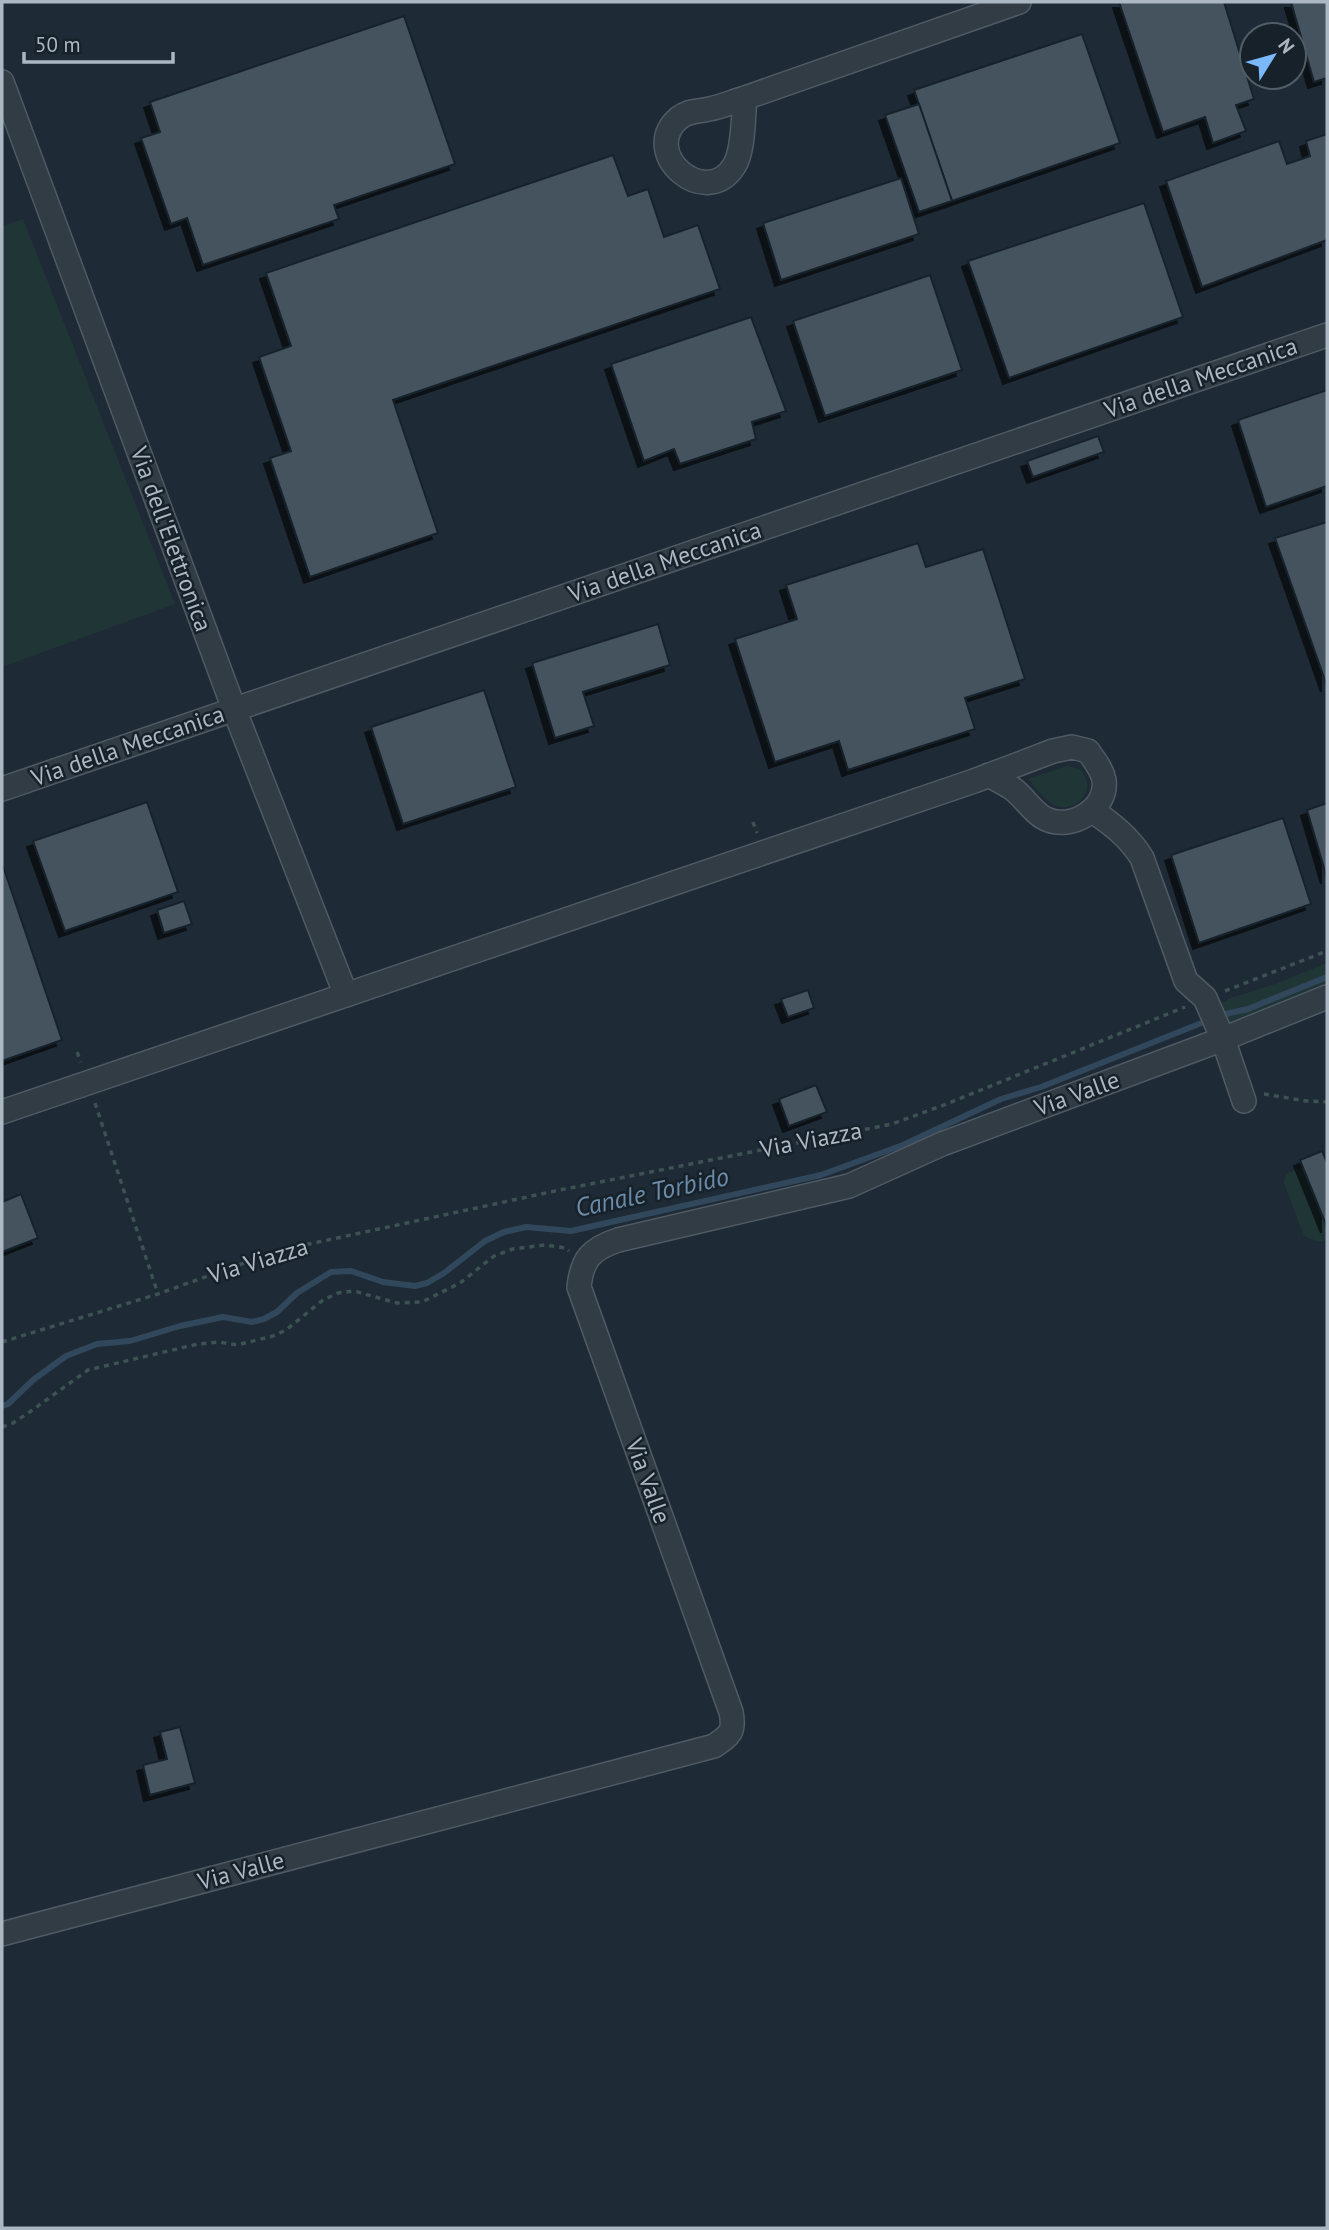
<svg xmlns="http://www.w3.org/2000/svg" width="1329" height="2230" viewBox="0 0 1329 2230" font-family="'PT Sans',sans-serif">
<defs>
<filter id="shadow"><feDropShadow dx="-6" dy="6" stdDeviation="0" flood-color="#0009"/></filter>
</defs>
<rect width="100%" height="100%" fill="#1e2a35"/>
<!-- green -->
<g fill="#203636">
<polygon points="23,219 175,604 2,667 2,226"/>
<path d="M1067,766L1080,769C1082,772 1084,775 1086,778C1092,796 1073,812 1056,806C1045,801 1036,788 1028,779Z"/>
<polygon points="1327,963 1327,988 1231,1024 1224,1023 1219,1009 1222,1003 1230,998 1275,984"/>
<path d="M1303,1167L1327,1227V1240C1319,1243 1312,1240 1304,1236L1284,1183L1286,1174Z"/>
</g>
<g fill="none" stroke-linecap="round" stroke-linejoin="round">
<!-- stream -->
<g stroke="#31485c" stroke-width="6">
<polyline points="1221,1015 1248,1009 1327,977"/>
<polyline points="2,1406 8,1404 33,1380 66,1356 97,1344 130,1341 180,1326 223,1317 252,1322 264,1319 277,1312 297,1293 331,1272 351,1271 383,1282 415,1286 427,1283 444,1273 485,1241 504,1232 526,1227 571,1231 821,1175 903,1145 1001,1099 1041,1087 1209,1020"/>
</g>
</g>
<!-- building -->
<g fill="#44525f" stroke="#19232c" stroke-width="2" filter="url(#shadow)">
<polygon points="1119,2 1224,2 1254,99 1236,105 1246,131 1213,143 1205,117 1163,132"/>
<polygon points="1291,2 1327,2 1327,78 1314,82"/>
<polygon points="404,16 455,164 334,205 339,219 203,265 187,218 171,224 141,138 160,132 150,102"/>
<polygon points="1082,34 1120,143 952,201 914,90"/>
<polygon points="919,104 952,201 919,212 885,115"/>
<polygon points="1327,134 1327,240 1202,287 1166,181 1279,141 1287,164 1310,156 1306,141"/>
<polygon points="613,155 628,196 648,189 664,237 698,225 720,289 393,400 438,533 310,577 270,458 291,451 259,357 291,346 266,273"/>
<polygon points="901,178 919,234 781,280 763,223"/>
<polygon points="1144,203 1183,317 1009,378 968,261"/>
<polygon points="930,275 962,370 825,416 793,321"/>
<polygon points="751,317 786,411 752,422 756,439 680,464 674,449 644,461 611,364"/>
<polygon points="1327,390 1327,486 1266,507 1238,420"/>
<polygon points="1098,436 1104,452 1033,477 1027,461"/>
<polygon points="1327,522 1327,686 1275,538"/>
<polygon points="918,543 926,567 983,549 1025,679 965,698 975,729 848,770 839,741 775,762 735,639 797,619 786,585"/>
<polygon points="658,624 670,665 583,692 594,726 555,738 532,663"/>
<polygon points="484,690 516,787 403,824 371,727"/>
<polygon points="147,802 178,892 65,931 33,841"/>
<polygon points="1327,803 1327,878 1307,810"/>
<polygon points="1283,818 1311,904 1199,943 1171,855"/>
<polygon points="2,863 62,1040 2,1061"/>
<polygon points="184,901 192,924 164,933 157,910"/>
<polygon points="808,990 814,1008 788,1017 781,999"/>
<polygon points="816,1085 827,1112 789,1126 779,1099"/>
<polygon points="1322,1151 1327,1162 1327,1227 1300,1160"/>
<polygon points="21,1194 38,1238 2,1252 2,1202"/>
<polygon points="180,1727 195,1783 150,1795 143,1765 167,1759 160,1732"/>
</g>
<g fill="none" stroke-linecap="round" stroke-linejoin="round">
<!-- street casing -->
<g stroke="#4f5a64" stroke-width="26">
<g id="street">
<polyline points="2,82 234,709 346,995"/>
<path d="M745,98C743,116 744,151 734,166C706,211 638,153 679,118C689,110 698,112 709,109C721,107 734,101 745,98L1019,2"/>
<polyline points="2,789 1327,335"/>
<path d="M1093,811C1113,825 1129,837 1142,858L1186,981L1205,998L1223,1039L1244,1101"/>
<path d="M2,1112L974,781L1053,751L1072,747L1088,751C1094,760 1102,769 1104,780C1108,809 1071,831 1046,819C1033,813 1025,798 1013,789C1006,784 997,780 989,775"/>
<path d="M2,1934L714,1746C730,1735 735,1732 731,1712L579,1287C582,1259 591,1249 618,1240L849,1186L942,1144L1223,1039L1327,997"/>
</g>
</g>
<!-- path -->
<g stroke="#3d5253" stroke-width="3.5" stroke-dasharray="5 5" stroke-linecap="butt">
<polyline points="753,822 757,833"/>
<polyline points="1225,991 1327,951"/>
<polyline points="77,1052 81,1062"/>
<polyline points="1264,1094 1306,1101 1327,1102"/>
<polyline points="95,1103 158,1294"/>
<polyline points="2,1342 158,1294 255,1259 300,1246 555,1191 892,1124 944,1105 1185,1007"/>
<polyline points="2,1427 13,1423 31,1411 88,1370 198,1344 219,1342 237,1345 273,1336 286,1330 323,1300 338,1293 354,1291 397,1303 422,1302 460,1283 494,1256 513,1249 545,1245 566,1248 569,1251"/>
</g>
<!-- street -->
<use href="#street" stroke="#313c45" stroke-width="23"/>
</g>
<g text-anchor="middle" stroke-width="5" stroke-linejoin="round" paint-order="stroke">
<!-- street labels -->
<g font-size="24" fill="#abb7c3" stroke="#17212a">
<text transform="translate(1201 378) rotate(-19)" y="8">Via della Meccanica</text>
<text transform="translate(171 539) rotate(70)" y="8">Via dell'Elettronica</text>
<text transform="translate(665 562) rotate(-19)" y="8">Via della Meccanica</text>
<text transform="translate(128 746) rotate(-19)" y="8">Via della Meccanica</text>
<text transform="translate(1077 1094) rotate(-20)" y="8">Via Valle</text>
<text transform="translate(811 1140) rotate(-11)" y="8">Via Viazza</text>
<text transform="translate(258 1261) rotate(-17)" y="8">Via Viazza</text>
<text transform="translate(648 1481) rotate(70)" y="8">Via Valle</text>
<text transform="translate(241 1871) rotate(-15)" y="8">Via Valle</text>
</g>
<!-- water labels -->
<g font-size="26" font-style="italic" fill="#6b8ba8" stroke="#17212a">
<text transform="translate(652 1192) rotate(-12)" y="9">Canale Torbido</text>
</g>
</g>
<!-- border -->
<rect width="1329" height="2230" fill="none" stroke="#abb7c3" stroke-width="7"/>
<!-- north arrow -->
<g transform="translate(1273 56) rotate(53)"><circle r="33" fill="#17212a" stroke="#525d67" stroke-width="2"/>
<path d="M0-5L12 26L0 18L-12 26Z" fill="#7ab8f9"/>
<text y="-10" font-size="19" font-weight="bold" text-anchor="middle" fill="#abb7c3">N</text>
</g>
<!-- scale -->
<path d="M24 52v10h149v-10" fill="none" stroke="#abb7c3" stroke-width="3.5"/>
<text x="35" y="52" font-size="21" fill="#abb7c3" stroke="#17212a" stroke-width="5" paint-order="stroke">50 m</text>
</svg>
